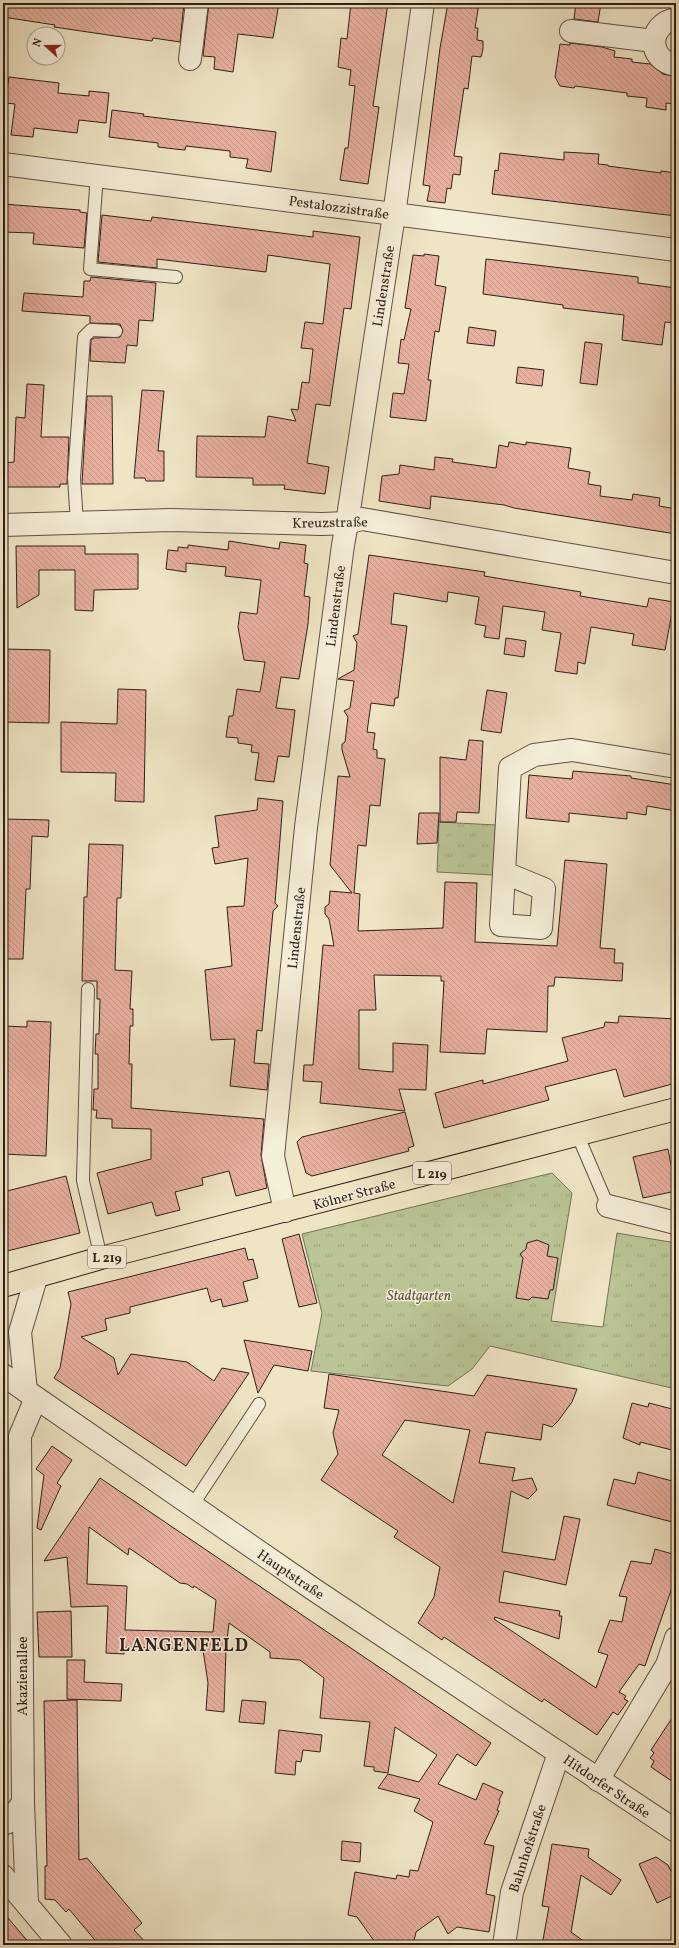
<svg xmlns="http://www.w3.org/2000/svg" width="679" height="1948" viewBox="0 0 679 1948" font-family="Vollkorn,serif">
<defs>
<pattern id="park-tufts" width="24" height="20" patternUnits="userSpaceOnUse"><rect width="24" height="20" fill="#bac494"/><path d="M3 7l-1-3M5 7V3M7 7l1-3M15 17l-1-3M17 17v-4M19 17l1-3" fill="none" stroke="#a0a87f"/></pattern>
<pattern id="building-back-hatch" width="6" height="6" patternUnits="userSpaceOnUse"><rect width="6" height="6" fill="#e9b0a0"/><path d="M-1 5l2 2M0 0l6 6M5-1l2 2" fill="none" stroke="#c89789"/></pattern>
</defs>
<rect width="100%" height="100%" fill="#efe5c5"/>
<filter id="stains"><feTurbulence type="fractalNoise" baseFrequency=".005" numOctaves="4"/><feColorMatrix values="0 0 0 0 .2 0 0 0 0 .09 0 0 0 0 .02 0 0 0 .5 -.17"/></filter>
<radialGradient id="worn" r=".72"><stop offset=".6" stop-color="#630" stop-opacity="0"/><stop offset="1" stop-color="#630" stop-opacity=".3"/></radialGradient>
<!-- park -->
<g fill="url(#park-tufts)" stroke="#747256">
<polygon points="439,822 496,825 494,875 437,872"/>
<polygon points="552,1173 572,1193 551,1321 603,1327 617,1233 676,1243 676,1389 490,1346 472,1369 448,1386 311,1371 322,1313 302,1234"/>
</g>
<!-- building -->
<g fill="url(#building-back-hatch)" stroke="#2f1f19" fill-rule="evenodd">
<polygon points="3,3 184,3 180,42 153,38 152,41 115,36 54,27 55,25 3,17"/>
<polygon points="209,3 279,3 273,38 238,34 233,72 214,69 215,57 203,56"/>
<polygon points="351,3 388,3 373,106 379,107 368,184 340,180 345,148 348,148 355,86 349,85 351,70 338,67 341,38 347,39"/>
<polygon points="448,3 479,3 475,28 478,28 477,40 483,41 483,49 481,57 472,56 468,89 464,88 454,156 462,157 460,175 453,174 451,189 447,188 445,203 427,201 430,186 423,185 440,48"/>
<polygon points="576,3 601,3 598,22 574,19"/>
<polygon points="570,43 602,47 615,51 614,57 632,59 632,62 650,64 663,74 676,77 676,104 666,103 666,110 646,107 647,98 627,96 627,93 575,86 574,88 560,86 555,77 560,44 570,45"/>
<polygon points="9,77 59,83 58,93 89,96 89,91 109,93 106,123 79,120 77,133 34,128 33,137 11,135 15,104 5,103"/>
<polygon points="112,110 144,114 143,116 276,132 271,172 246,168 248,159 230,157 230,151 186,146 185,150 175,149 158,147 158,143 109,137"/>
<polygon points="564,152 599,154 598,164 608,165 608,166 661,173 661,171 676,173 676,216 492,194 495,170 498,171 500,153 564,160"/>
<polygon points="3,204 80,210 80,212 87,213 84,248 33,244 34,233 3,232"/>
<polygon points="102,215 151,221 152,217 313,237 313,231 360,237 351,309 344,308 330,406 316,404 307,463 329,467 325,494 284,489 285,485 253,485 253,478 196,477 197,436 265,437 268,416 296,421 291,409 298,410 302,382 309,383 313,349 301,348 305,322 323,324 330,264 268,255 266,272 157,259 157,268 98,262"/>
<polygon points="424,254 439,256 435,285 446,287 439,332 435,331 428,380 431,380 426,421 390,417 393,393 404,394 409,364 398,363 401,339 404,340 411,309 405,308 413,255 424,256"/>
<polygon points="486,259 638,277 638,283 676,288 676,323 665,322 662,345 622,340 624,315 563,308 563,305 483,294"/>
<polygon points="91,277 156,283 153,321 139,320 137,346 127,345 125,363 90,361 91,340 94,338 120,337 123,331 120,324 90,323 90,316 22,311 24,293 83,297 84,281 90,281"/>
<polygon points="469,327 496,331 494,346 467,343"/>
<polygon points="585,342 602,344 597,385 580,383"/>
<polygon points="518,367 544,370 542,386 516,383"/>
<polygon points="27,384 44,385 41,437 69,437 67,484 60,484 60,487 3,487 3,463 14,462 16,417 25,418"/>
<polygon points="142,390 164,391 158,451 164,451 164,481 146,481 145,478 134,478"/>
<polygon points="87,396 112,396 113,484 82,484"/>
<polygon points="509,442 526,445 526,442 571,448 568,468 590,472 588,484 601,486 600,496 632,500 633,494 660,498 659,506 676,509 676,534 514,508 504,505 431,496 430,509 379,501 382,476 399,474 400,465 434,470 435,457 453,459 452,462 496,468 499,445 508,447"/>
<polygon points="229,541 279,549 280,542 306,545 304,563 308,564 304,596 310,597 308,624 299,679 281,677 276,708 295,710 289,757 278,756 274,782 255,780 259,753 251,752 252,745 238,743 238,738 226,737 229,716 233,716 237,689 260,692 265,662 244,660 238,627 240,612 257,614 261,580 225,576 226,567 186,563 186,572 166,569 168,550 178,551 178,547 188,548 188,545 228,550"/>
<polygon points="16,546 85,546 85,554 138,554 138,589 94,590 93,611 75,610 75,570 39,570 39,595 17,608"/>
<polygon points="369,555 485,572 484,576 581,592 580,596 647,607 649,598 674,602 665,650 632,645 634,634 591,627 585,664 578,662 577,674 555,671 561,633 542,630 545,612 503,606 499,639 484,637 486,626 475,624 479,597 448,592 447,602 394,593 391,624 407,626 398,698 395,698 394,706 371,703 367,732 375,733 373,749 377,750 377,758 385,759 380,806 370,805 366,846 358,845 354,893 360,894 358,931 443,928 445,882 477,883 475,942 557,946 565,860 607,864 600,948 615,949 614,963 623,963 622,981 555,977 554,986 548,986 547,1032 487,1029 485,1054 440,1052 444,981 441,981 441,976 374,975 376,1010 359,1010 359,1069 393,1072 393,1043 428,1045 426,1090 399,1089 405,1111 320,1103 322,1082 303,1081 304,1065 313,1065 323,945 334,946 329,919 325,914 325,907 329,904 330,891 352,893 330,865 338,776 350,777 342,750 342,744 345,742 348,717 344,711 350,708 354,681 338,679 354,670 357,643 353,636 358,634"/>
<polygon points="506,638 526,641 524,657 504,654"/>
<polygon points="3,649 50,650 49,723 3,722"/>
<polygon points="118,689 146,690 144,802 115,801 116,773 61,772 61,722 117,724"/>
<polygon points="487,690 507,693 501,733 481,730"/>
<polygon points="469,740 483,741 479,813 457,812 456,822 440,822 440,757 466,760"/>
<polygon points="573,771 631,776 631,778 676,785 676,811 647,806 646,815 627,812 627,819 569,813 569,822 526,818 529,775 572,779"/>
<polygon points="258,798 283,801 275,903 278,906 273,911 262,1031 257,1030 254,1063 269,1064 267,1090 230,1086 235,1039 211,1040 205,970 232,966 227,907 244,906 248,858 215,864 212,848 219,847 215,816 257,810"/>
<polygon points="419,813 439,813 437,843 417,844"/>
<polygon points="3,819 49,820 48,837 32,836 30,889 26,889 23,959 3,959"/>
<polygon points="89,844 123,845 121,898 117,898 115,970 132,971 130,1009 133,1009 133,1026 130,1026 129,1064 132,1064 131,1108 264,1119 261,1155 267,1188 236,1196 229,1171 202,1178 203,1185 175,1192 180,1210 156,1216 152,1202 108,1214 97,1173 151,1159 151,1129 112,1128 112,1119 96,1118 97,1110 93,1110 94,1089 98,1089 98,1054 95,1054 96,1034 99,1034 100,999 97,999 97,981 82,981 84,897 87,897"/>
<polygon points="619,1016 676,1019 676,1083 624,1097 616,1069 545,1087 549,1100 444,1128 435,1093 483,1080 483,1084 568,1061 562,1038 604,1027 605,1022 618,1023"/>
<polygon points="27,1021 51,1022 46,1156 3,1154 4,1026 27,1027"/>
<polygon points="405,1112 414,1146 408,1148 409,1151 312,1176 306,1173 297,1142 302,1137"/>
<polygon points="668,1149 671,1165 676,1164 676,1191 643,1198 633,1157"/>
<polygon points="66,1176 80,1233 3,1252 3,1192"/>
<polygon points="299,1234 317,1303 299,1307 282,1239"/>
<polygon points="537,1240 549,1245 547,1256 558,1258 553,1290 550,1290 548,1299 532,1297 529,1300 516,1298 523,1258 520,1254 526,1249 527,1243"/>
<polygon points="245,1248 248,1260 253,1259 258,1278 243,1282 248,1301 223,1307 221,1299 211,1302 207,1288 130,1307 130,1313 105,1319 107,1330 81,1337 114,1358 118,1375 131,1354 187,1362 214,1381 222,1368 249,1373 186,1466 54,1378 60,1368 71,1304 68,1292"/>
<polygon points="244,1340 312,1351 308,1371 274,1365 258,1393"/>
<path d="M329,1374L474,1396L487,1375L577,1389L572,1402L558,1421L552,1427L543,1424L541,1440L486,1432L479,1463L515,1468L512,1481L532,1478L537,1490L528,1499L511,1491L502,1552L555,1560L564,1516L580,1519L566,1585L504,1571L499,1602L560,1611L559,1616H562L559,1639L495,1617L494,1619L596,1688L608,1655L598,1652L610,1620L622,1622L627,1597L619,1596L631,1561L651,1564L655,1549L676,1555V1576L645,1666L639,1664L619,1692L626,1696L624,1699L628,1701L618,1715L613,1712L597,1735L544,1699L542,1702L444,1637L442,1640L418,1623L434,1597L440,1567L394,1537L398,1531L321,1480L338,1454L333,1433L339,1410L324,1408ZM405,1420L470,1430L453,1503L382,1455Z"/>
<polygon points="632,1403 648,1407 649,1403 676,1410 676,1451 640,1442 640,1445 623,1438"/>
<polygon points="52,1446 72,1460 57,1483 61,1486 41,1530 37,1528 44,1475 36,1469"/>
<polygon points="638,1472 676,1482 676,1523 607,1505 614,1479 635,1484"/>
<path d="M100,1478L491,1743L476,1766L457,1754L438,1784L476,1800L483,1783L503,1792L499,1800L500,1802L497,1810L499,1811L484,1844L494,1846L486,1894L495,1896L489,1932L457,1927L448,1934L438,1916L416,1932L413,1945H377L357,1917L348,1915L355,1872L396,1879L397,1875L409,1877L410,1870L418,1871L433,1822L414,1811L420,1799L378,1788L388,1774L419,1782L437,1755L395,1727L388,1773L374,1771V1767L364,1766L370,1722L320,1718L324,1678L300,1660L270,1658V1652L229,1623L226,1649L224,1712L206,1710L208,1683L203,1650L124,1647V1654L106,1653L108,1606L71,1607L67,1557L44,1561ZM89,1527L128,1555L129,1548L180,1583L187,1584L193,1588L194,1586L216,1600L213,1632L125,1630L127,1586L87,1584Z"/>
<polygon points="71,1611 72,1657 39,1657 37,1612"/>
<polygon points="67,1660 85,1660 84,1682 122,1684 121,1701 67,1699"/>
<polygon points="77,1700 79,1860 87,1858 142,1923 134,1930 148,1945 99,1945 69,1909 66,1912 55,1900 45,1899 45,1866 47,1866 44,1701"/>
<polygon points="242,1700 266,1702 264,1724 239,1722"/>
<polygon points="676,1712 676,1784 651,1767 654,1761 650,1758 654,1753 651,1750"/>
<polygon points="279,1730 322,1735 320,1752 303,1750 301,1762 296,1761 295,1775 275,1773"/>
<polygon points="342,1841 361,1843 360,1862 341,1860"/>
<polygon points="552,1844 589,1849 588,1857 621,1880 611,1895 581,1875 571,1932 589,1945 542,1945 549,1907 542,1906"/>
<polygon points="656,1857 668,1865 676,1881 676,1894 657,1903 639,1864"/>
<polygon points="3,1912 19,1931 31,1945 3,1945"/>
</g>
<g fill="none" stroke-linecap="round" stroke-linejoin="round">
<!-- lane casing -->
<g stroke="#5f5044" stroke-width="14">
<g id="lane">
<polyline points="97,175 90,269 176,277"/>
<polyline points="77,523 74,478 84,337 91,330 116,331"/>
<polyline points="88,989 83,1181 101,1258"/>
<polyline points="578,1136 608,1206"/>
<polyline points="192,1506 259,1404"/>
</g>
</g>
<!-- street casing -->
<g stroke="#5f5044" stroke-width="24">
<g id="street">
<path d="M676,19C647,24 647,61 676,65"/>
<polyline points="571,31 654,41"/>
<polyline points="190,59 197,3"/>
<polyline points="3,164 676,250"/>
<polyline points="3,525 171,520 322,524 347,523 362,519 676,573"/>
<polyline points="505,873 544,889 541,928 501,925 510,768 534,755 572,750 676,767"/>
<polyline points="608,1206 676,1223"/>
<polyline points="285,1211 273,1156 306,827 343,545 347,523 394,215 423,3"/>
<polyline points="3,1375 313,1589 676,1831"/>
<polyline points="26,1391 20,1332 36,1278"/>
<polyline points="598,1780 667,1665 676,1638"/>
<polyline points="3,1824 8,1822 23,1803"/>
<polyline points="3,1876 61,1945"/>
<polyline points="27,1904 23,1803 20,1436 36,1398"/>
<polyline points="504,1945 512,1892 559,1753"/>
</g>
</g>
<!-- primary casing -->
<g stroke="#2f1f19" stroke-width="24">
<polyline id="primary" points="3,1286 101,1258 676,1109"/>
</g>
<!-- lane -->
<use href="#lane" stroke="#f5eed9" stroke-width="12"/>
<!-- street -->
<use href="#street" stroke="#f5eed9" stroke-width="22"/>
<!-- primary -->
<use href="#primary" stroke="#efe5c5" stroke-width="22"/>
</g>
<g text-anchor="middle" stroke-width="3" stroke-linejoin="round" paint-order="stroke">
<!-- shield labels -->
<g fill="#f5eed9" stroke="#6a5d53" stroke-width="1">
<rect x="413" y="1162" width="38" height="22" rx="3"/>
<rect x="88" y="1246" width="38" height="22" rx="3"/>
</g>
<g font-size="13" font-weight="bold" fill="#2f1f19">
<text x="432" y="1178">L 219</text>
<text x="107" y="1262">L 219</text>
</g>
<!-- street labels -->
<g font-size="14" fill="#2f1f19" stroke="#f5eed9">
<text transform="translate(339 207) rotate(8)" y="5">Pestalozzistraße</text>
<text transform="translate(383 286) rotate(-81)" y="5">Lindenstraße</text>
<text transform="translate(330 522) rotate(-1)" y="5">Kreuzstraße</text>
<text transform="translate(335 606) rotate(-83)" y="5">Lindenstraße</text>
<text transform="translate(296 928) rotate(-84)" y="5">Lindenstraße</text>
<text transform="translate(354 1194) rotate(-15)" y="5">Kölner Straße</text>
<text transform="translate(291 1574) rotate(34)" y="5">Hauptstraße</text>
<text transform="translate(22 1676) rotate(-90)" y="5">Akazienallee</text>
<text transform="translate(607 1786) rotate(34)" y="5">Hitdorfer Straße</text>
<text transform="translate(527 1848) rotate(-72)" y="5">Bahnhofstraße</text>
</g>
<!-- park labels -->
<g font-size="14" font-style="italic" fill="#59513e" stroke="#f5eed9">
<text x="419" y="1300">Stadtgarten</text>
</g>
<!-- district labels -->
<g font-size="18" font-weight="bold" letter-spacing="1" fill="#2f1f19" stroke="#f5eed9">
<text x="184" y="1651">LANGENFELD</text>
</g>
</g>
<!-- margin -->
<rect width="679" height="1948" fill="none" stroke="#efe5c5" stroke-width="16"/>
<rect x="4" y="4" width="671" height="1940" fill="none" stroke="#2f1f19" stroke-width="2"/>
<rect x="8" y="8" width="663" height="1932" fill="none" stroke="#2f1f19"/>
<!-- north arrow -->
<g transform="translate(46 46) rotate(291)"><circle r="19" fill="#f5eed9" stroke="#a69b8c"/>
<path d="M0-3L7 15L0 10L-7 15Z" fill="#8f2418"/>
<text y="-6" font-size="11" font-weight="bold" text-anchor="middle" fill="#2f1f19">N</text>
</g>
<rect width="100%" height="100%" filter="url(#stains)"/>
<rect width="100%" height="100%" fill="url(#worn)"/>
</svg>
